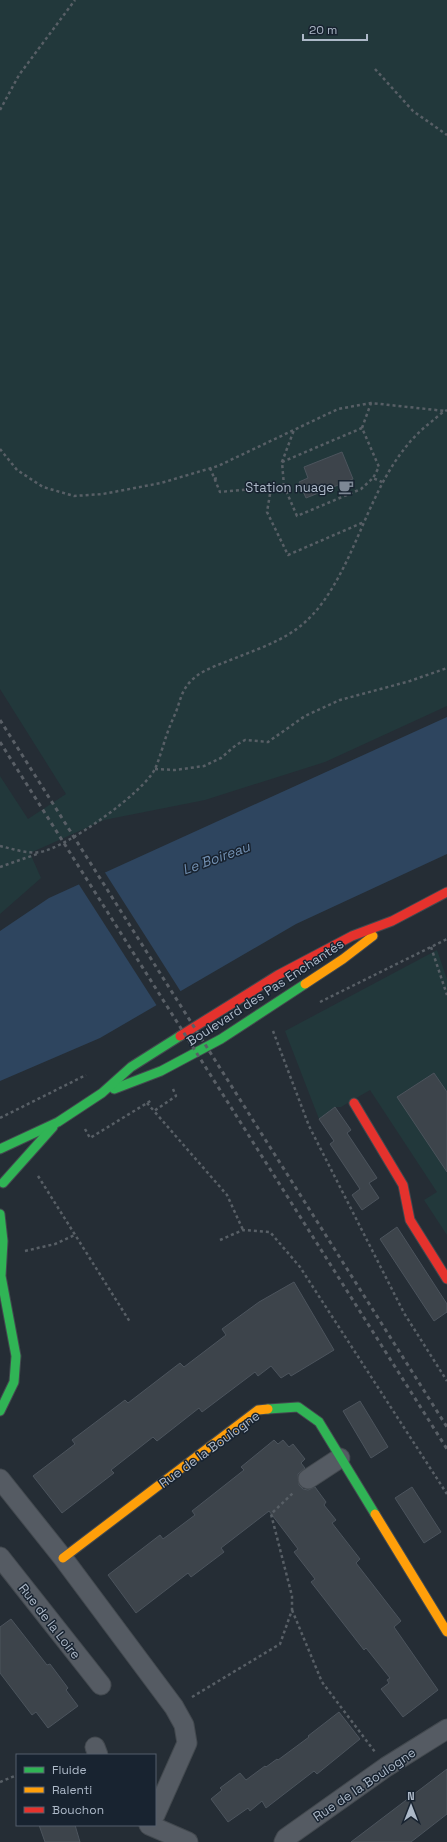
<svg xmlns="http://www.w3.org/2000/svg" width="447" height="1842" viewBox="0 0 447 1842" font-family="'Space Grotesk',sans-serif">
<rect width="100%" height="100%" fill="#252d35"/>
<!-- green -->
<g fill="#22383b">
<polygon points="0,0 447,0 447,706 325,762 205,800 104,820 30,853 41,878 0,914 0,776 28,819 66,794 0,689"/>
<polygon points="437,950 447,979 447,1092 434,1073 397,1097 447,1172 447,1235 424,1200 437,1192 370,1090 341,1107 335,1107 319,1119 285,1031"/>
</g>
<!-- water -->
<polygon fill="#2e455f" points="447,717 447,854 296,924 100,1038 0,1081 0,931 49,898"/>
<!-- pier -->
<polygon fill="#252d35" points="104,871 181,992 157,1006 78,883"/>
<!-- building -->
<g fill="#3d444b" stroke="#4c545d">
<polygon points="342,452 353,479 306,498 299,482 308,478 304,467"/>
<polygon points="434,1073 447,1092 447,1172 397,1097"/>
<polygon points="335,1107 351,1130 347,1133 377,1178 369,1183 379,1198 362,1210 352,1195 360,1189 330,1144 334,1141 319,1119"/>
<polygon points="397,1227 447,1304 447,1312 434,1321 380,1239"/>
<polygon points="294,1282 334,1350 291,1376 289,1373 281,1378 271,1366 258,1376 255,1372 202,1412 199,1408 157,1441 153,1437 111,1470 114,1473 62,1513 33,1476 75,1444 72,1440 125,1400 128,1403 180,1363 184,1367 226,1335 222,1329 259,1302"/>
<polygon points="360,1401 388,1447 371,1458 343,1411"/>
<polygon points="274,1440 278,1444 283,1440 289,1447 293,1444 305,1459 301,1463 305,1468 298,1474 299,1485 303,1489 308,1490 315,1487 326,1502 324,1505 336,1520 332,1523 360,1559 356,1563 401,1621 394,1627 438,1690 403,1717 381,1689 389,1683 387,1680 390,1678 366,1648 364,1650 311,1582 315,1579 294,1552 298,1549 269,1511 221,1548 224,1552 191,1577 188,1573 136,1613 108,1575 160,1535 163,1539 195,1515 192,1511 244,1470 241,1467"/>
<polygon points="412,1487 441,1532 424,1543 395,1498"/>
<polygon points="11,1619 47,1665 50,1664 68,1688 66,1690 78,1706 48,1728 36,1712 32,1715 0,1673 0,1627"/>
<polygon points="339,1712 360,1739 317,1774 314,1771 266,1808 262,1801 250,1811 248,1808 228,1822 211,1799 222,1790 220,1788 240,1773 246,1780 265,1766 266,1767 277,1759 278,1760 309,1737 308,1736"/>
<polygon points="447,1769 447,1814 411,1842 351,1842"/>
<polygon points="39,1825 75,1825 80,1842 45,1842"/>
</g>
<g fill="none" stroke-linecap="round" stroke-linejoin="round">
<!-- street casing -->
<g stroke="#43494f" stroke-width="21">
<g id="street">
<polyline points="0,1479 63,1558 174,1707 184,1725 187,1743 155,1815"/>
<polyline points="308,1479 340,1458"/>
<polyline points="0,1557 101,1685"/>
<polyline points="95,1747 98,1755"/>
<polyline points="149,1825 188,1842"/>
<polyline points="284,1842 286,1838 386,1767 447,1729"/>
</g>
</g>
<!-- fast casing -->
<g stroke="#43494f" stroke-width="11">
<g id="fast">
<polyline points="114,1089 161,1071 221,1039 305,984"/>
<polyline points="0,1149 58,1122 102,1093 131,1067 180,1036"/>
<polyline points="3,1183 53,1127"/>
<polyline points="0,1214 3,1241 1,1276 16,1356 14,1382 0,1411"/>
<polyline points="268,1409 298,1407 319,1422 375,1514"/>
</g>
</g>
<!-- slow casing -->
<g stroke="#43494f" stroke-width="11">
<g id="slow">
<polyline points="305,984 343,959 373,936"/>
<polyline points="375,1514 447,1632"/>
<polyline points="63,1558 258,1410 268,1409"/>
</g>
</g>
<!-- jam casing -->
<g stroke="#43494f" stroke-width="11">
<g id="jam">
<polyline points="180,1036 278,975 352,936 392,921 447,892"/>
<polyline points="354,1103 403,1185 410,1220 447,1279"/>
</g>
</g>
<!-- path -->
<g stroke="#585f66" stroke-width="2.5" stroke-dasharray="3 3" stroke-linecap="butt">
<polyline points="375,69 413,111 447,135"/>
<polyline points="0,110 19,75 75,0"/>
<polyline points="362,428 371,403"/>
<polyline points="0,449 17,470 43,487 74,496 103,494 161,483 218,466 338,409 371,403 445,411"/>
<polyline points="282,462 362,428 379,467 373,478"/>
<polyline points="210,468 220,492 284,486 297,516 361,489 373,478 382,482"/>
<polyline points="214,479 218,478"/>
<polyline points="284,486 282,462 294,430"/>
<polyline points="271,488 267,512 288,555 364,522"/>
<polyline points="155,769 175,770 204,766 221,758 236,745 245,740 268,742 305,716 340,700 410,681 447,668"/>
<path d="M0,846C13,849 27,854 40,852C66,848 143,793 155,769C159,760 162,749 165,740C168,730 172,721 176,712C180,701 182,690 190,682C200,671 215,666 228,661C267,645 297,638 323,602C364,545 373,467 431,422C436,418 441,413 447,410"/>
<polyline points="0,867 37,854"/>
<polyline points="431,947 447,995"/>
<polyline points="320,1002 447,939"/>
<polyline points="273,1031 309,1126 404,1313 447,1381"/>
<polyline points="173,1089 176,1096 154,1111 227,1195 243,1230"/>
<polyline points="147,1103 154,1111"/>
<polyline points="0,1118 86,1075"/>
<polyline points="85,1129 90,1138 152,1100"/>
<polyline points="38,1176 130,1322"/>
<polyline points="220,1240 243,1230 270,1232 300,1267 447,1494"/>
<polyline points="25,1251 55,1244 75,1235"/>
<polyline points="292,1610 322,1682 375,1752"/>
<polyline points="192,1697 280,1644 292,1610 292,1596 271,1514 294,1492"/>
<polyline points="0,1782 17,1775"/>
</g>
<!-- street -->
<use href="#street" stroke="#555b63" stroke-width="19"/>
<!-- fast -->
<use href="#fast" stroke="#30b455" stroke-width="9"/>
<!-- slow -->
<use href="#slow" stroke="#ff9f0a" stroke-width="9"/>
<!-- jam -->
<use href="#jam" stroke="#e5322d" stroke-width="9"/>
<!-- rail -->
<g stroke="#595f66" stroke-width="3" stroke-dasharray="4 4" stroke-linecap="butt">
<polyline points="0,720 447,1427"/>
<polyline points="0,742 447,1449"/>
</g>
</g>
<!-- icons -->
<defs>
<g id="cafe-bare" transform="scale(1.2)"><path d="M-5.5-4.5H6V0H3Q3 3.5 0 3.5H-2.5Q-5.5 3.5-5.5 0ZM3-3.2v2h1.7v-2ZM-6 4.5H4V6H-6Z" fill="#7d8895" stroke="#182330" stroke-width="2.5" paint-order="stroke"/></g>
</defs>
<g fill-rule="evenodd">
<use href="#cafe-bare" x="346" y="487"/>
</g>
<g text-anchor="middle" stroke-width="3" stroke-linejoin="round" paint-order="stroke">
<!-- poi labels -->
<g font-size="13" fill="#adb9c8" stroke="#182330" text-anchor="end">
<text x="334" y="492">Station nuage</text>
</g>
<!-- street labels -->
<g font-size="13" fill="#adb9c8" stroke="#182330">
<text transform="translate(265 992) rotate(-33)" y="5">Boulevard des Pas Enchantés</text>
<text transform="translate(209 1449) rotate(-36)" y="5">Rue de la Boulogne</text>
<text transform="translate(50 1621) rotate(52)" y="5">Rue de la Loire</text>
<text transform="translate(364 1784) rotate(-34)" y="5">Rue de la Boulogne</text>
</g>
<!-- water labels -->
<g font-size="14" font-style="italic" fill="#7391b3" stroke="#182330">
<text transform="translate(216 858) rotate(-20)" y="5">Le Boireau</text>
</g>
</g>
<!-- legend -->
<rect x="16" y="1754" width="140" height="72" fill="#182330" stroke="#545f6d"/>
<rect x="24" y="1767" width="20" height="6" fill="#30b455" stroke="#545f6d"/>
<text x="52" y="1774" font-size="12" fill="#adb9c8">Fluide</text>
<rect x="24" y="1787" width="20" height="6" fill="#ff9f0a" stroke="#545f6d"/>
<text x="52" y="1794" font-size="12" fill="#adb9c8">Ralenti</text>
<rect x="24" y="1807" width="20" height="6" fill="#e5322d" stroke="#545f6d"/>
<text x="52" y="1814" font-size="12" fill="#adb9c8">Bouchon</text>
<!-- north arrow -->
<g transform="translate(411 1806)" stroke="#182330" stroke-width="3" paint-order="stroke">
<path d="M0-3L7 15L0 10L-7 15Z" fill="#adb9c8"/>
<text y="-6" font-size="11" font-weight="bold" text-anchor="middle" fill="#adb9c8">N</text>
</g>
<!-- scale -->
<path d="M303 34v6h64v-6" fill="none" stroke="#adb9c8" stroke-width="2"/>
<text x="309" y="34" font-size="12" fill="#adb9c8" stroke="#182330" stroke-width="3" paint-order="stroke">20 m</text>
</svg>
